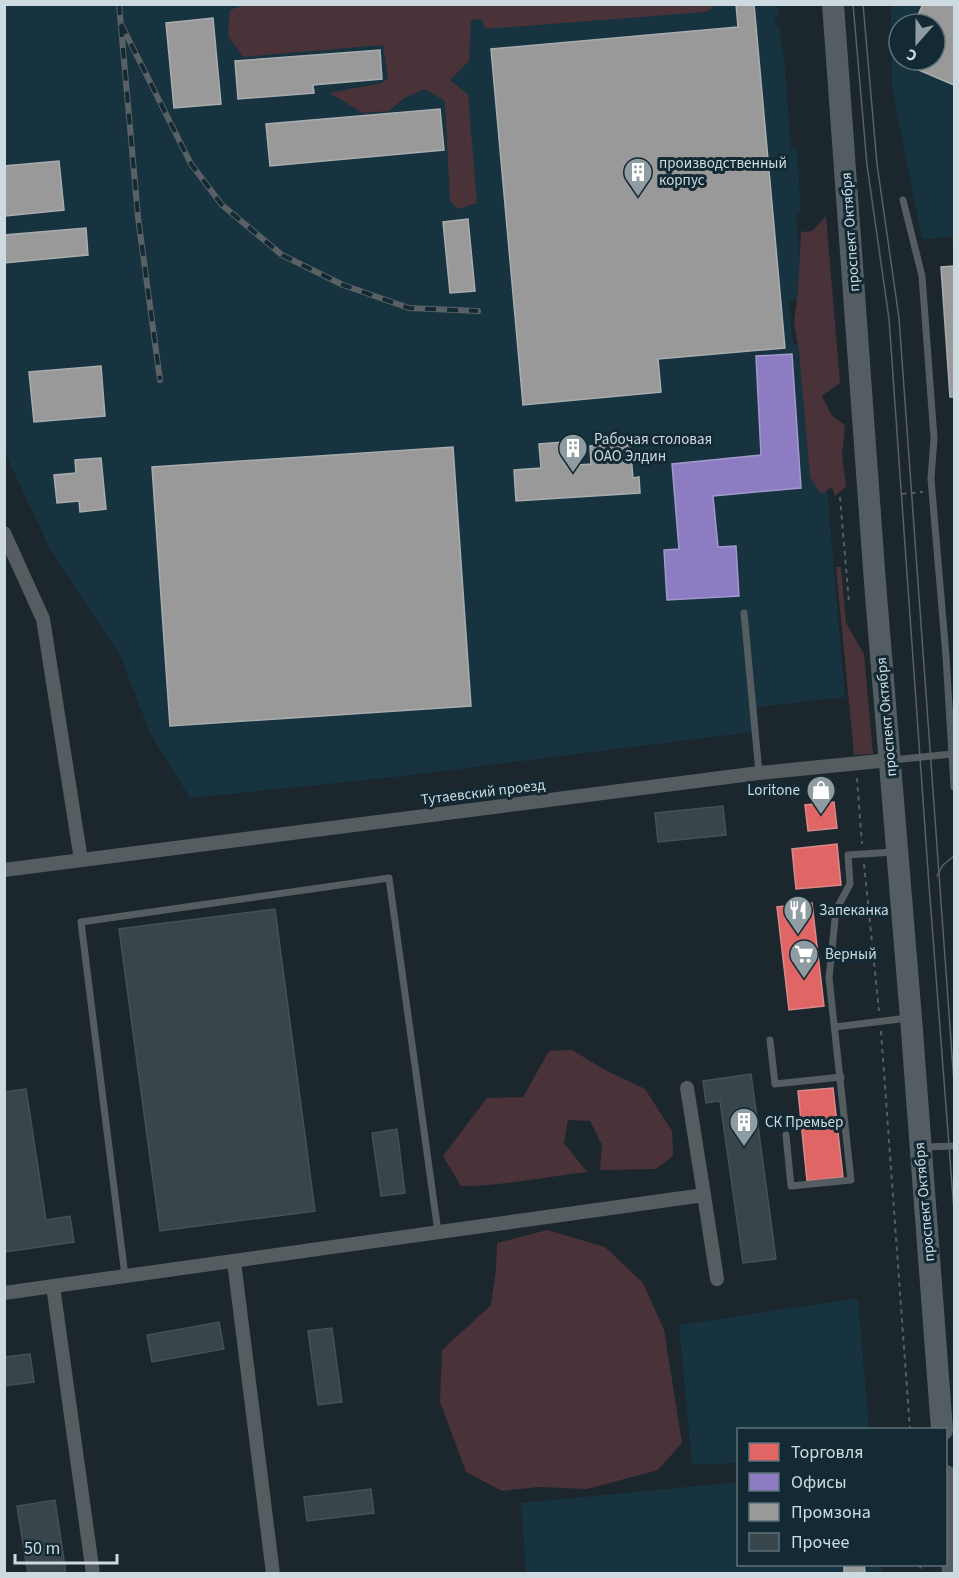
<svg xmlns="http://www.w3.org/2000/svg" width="959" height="1578" viewBox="0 0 959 1578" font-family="'Source Sans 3',sans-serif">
<rect width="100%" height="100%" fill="#1b272c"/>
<!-- built -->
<g fill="#17333f" fill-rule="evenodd">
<polygon points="4,5 777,5 779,17 775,18 776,26 780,27 781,46 783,46 791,148 797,148 801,212 796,212 803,300 789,301 793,344 805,344 826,477 845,697 757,707 759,731 404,776 190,798 150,733 120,655 51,551 5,453"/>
<path d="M891,5H954V397H950L941,267L954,266L952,237L922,239L892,88ZM899,24H935V60H899Z"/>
<polygon points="858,1298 869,1429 738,1430 738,1463 692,1465 679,1325"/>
<polygon points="738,1482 738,1564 881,1565 882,1573 526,1573 521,1503"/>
</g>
<!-- green -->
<g fill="#4a3239">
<polygon points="244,5 244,4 713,5 712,8 705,12 485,29 482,19 471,20 469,61 450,80 468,95 477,203 458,209 450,201 445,101 425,89 404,98 389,111 363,113 330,93 382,83 388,77 383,45 243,57 228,36 230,10"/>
<polygon points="826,216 840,383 822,396 832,416 845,425 842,455 846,487 835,496 832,487 821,494 810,477 799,351 794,322 798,292 801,232 812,231"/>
<polygon points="836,567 841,567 846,623 864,654 873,754 854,755"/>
<path d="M572,1050L607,1071L645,1089L672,1131L673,1156L656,1169L600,1170L602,1145L590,1121L568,1120L564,1143L587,1172C544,1177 503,1186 461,1186L443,1156L487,1098L523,1097L549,1051Z"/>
<polygon points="547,1230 605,1247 643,1283 664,1330 682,1443 658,1470 587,1489 539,1487 502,1491 466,1472 440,1402 442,1350 491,1305 496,1269 497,1243"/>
</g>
<!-- shops -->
<g fill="#e06666" stroke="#da898b" stroke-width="1.5">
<polygon points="834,802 837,828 808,831 805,805"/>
<polygon points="837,844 841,885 796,889 792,849"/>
<polygon points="812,903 824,1006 789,1010 777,907"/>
<polygon points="833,1088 843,1177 807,1181 798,1091"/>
</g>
<!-- offices -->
<polygon fill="#8e7cc3" stroke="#a198cc" stroke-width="1.5" points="792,354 801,488 713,496 718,547 736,546 739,596 667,600 664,550 679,549 672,464 761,455 756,356"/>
<!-- industry -->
<g fill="#999" stroke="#a9adaf" stroke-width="1.5">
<polygon points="736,4 754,4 785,348 658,359 661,392 523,405 491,49 738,27"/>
<polygon points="923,4 954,4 954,85 898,61 899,59 935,60 935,24 914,24"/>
<polygon points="213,18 221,104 174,108 166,23"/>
<polygon points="380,50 382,79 313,85 314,93 238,99 235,61"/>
<polygon points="440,109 444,150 270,166 266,124"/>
<polygon points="59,161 64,210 6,216 4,166"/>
<polygon points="468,219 475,291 450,293 443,222"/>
<polygon points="86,228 88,255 4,263 4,235"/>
<polygon points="954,266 954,397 950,397 941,267"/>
<polygon points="101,366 105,416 34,422 29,372"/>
<polygon points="563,442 565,466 591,464 590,446 630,443 633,478 639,477 640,493 516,501 514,470 541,468 539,444"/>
<polygon points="453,447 471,706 170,726 152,467"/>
<polygon points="101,458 106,509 80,512 79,501 57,503 54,475 76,473 75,460"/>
<polygon points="844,1564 864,1564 865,1572 844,1574"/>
</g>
<!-- building -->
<g fill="#38454a" stroke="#465056" stroke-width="1.5">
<polygon points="723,806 726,835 658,842 655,813"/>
<polygon points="275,909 315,1211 160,1231 119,929"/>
<polygon points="751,1074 776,1259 743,1263 720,1101 706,1103 703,1081"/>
<polygon points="26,1089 46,1220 70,1216 74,1242 5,1252 4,1092"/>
<polygon points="397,1129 405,1193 381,1196 372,1133"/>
<polygon points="219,1322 224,1349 152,1362 147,1335"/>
<polygon points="332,1328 342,1402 318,1405 308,1331"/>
<polygon points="30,1354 34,1382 4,1386 4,1357"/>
<polygon points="371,1489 374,1513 307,1521 304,1497"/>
<polygon points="55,1500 66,1574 28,1574 17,1506"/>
</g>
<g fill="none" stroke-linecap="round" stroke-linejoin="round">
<!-- path -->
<g stroke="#575e62" stroke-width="2" stroke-dasharray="4.5 4.5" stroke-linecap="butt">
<polyline points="902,494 923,492"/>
<polyline points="840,497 849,603"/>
<polyline points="857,778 862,844"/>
<polyline points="864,864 879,1011"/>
<polyline points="881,1031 910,1430"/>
<polyline points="920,1564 921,1574"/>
</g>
<!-- lane -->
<g stroke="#555d60" stroke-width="7">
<polyline points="903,200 922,276 934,438 931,479 946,656 954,787"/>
<polyline points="744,613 759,773"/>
<polyline points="892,760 952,754"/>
<polyline points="835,1027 908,1018"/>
<polyline points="770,1040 775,1084 841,1077"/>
<polyline points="786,1135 791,1186 851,1180 829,978 836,910 850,884 848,855 894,852"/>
<polyline points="925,1147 954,1146"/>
<polyline points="125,1276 81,922 389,878 438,1232"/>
</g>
<!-- street -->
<g stroke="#555d60" stroke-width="14">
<polyline points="4,533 43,619 81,860"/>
<polyline points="4,870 759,773 890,760"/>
<polyline points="687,1088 704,1195"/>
<polyline points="234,1262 273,1574"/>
<polyline points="53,1286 93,1574"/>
<polyline points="4,1293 704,1195 717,1279"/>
</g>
<!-- primary -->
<g stroke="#535d62" stroke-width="22">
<polyline points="833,4 875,583 911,1018 942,1430"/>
<polyline points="946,1476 953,1574"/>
</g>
<!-- tram -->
<g stroke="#5a6164" stroke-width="1.5">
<polyline points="853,4 867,165 889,319 929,885 954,1211"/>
<polyline points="863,4 877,164 899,318 954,1083"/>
<polyline points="937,876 943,865 954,856"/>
</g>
<!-- rail casing -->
<g stroke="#5a6164" stroke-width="6">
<g id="rail">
<polyline points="119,4 138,217 160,380"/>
<polyline points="121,24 191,164 222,205 282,255 343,285 409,308 478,311"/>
</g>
</g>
<!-- rail -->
<use href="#rail" stroke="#132a34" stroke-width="4" stroke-dasharray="11" stroke-linecap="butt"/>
</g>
<!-- icons -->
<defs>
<g id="building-pin" transform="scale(1.5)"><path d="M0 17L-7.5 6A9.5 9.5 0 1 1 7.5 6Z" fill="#8f9ca2" stroke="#132a34"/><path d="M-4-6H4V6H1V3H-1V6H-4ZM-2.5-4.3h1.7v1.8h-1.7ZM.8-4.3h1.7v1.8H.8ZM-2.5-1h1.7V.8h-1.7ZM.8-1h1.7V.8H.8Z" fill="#fff"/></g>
<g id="shop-pin" transform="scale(1.5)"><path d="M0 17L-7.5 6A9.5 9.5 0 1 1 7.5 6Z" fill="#8f9ca2" stroke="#132a34"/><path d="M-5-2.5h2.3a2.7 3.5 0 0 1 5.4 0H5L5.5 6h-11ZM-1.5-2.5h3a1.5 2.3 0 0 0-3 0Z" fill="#fff"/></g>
<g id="restaurant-pin" transform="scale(1.5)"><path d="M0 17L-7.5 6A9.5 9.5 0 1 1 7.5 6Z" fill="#8f9ca2" stroke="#132a34"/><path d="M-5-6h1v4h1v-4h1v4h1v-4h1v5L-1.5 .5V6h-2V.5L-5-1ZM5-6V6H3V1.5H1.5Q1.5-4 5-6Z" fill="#fff"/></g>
<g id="supermarket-pin" transform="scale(1.5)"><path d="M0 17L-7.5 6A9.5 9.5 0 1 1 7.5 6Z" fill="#8f9ca2" stroke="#132a34"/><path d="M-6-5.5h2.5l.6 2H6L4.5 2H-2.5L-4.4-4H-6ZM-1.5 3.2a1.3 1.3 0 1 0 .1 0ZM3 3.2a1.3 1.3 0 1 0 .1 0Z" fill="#fff"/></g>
</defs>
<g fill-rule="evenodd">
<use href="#building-pin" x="638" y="172"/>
<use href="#building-pin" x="573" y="448"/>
<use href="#shop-pin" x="821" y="790"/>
<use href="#restaurant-pin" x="798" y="910"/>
<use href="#supermarket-pin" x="804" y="954"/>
<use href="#building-pin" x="744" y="1122"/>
</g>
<g text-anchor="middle" stroke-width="6" stroke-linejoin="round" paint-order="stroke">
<!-- poi labels -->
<g font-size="15" fill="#cddbe1" stroke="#132a34" text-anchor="start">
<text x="659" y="168">производственный<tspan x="659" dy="17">корпус</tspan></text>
<text x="594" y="444">Рабочая столовая<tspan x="594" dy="17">ОАО Элдин</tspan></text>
<text x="800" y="795" text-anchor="end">Loritone</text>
<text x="819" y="915">Запеканка</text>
<text x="825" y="959">Верный</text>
<text x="765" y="1127">СК Премьер</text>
</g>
<!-- street labels -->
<g font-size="15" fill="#cddbe1" stroke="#132a34">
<text transform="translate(850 232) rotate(-94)" y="5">проспект Октября</text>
<text transform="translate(886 717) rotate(-95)" y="5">проспект Октября</text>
<text transform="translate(483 792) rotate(-7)" y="5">Тутаевский проезд</text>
<text transform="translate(924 1202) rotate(-95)" y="5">проспект Октября</text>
</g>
</g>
<!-- border -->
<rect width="959" height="1578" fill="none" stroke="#cddbe1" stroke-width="12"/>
<!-- legend -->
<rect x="737" y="1428" width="210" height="138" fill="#132a34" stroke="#5d7179" stroke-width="1.5"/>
<rect x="749" y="1443" width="30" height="18" fill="#e06666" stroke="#5d7179" stroke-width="1.5"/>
<text x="791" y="1458" font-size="18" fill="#cddbe1">Торговля</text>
<rect x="749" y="1473" width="30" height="18" fill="#8e7cc3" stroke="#5d7179" stroke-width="1.5"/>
<text x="791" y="1488" font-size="18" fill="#cddbe1">Офисы</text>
<rect x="749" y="1503" width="30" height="18" fill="#999999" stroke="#5d7179" stroke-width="1.5"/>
<text x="791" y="1518" font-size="18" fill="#cddbe1">Промзона</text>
<rect x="749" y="1533" width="30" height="18" fill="#38454a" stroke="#5d7179" stroke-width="1.5"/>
<text x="791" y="1548" font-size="18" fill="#cddbe1">Прочее</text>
<!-- north arrow -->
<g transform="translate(917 42) rotate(201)"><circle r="28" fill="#132a34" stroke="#5d7179" stroke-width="1.5"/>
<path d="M0-4.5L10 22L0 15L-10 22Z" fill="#8f9ca2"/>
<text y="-9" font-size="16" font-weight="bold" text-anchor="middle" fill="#cddbe1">С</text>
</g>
<!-- scale -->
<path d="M15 1554v9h102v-9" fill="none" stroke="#cddbe1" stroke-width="3"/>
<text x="24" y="1554" font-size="18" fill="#cddbe1" stroke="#132a34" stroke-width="4.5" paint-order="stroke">50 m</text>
</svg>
